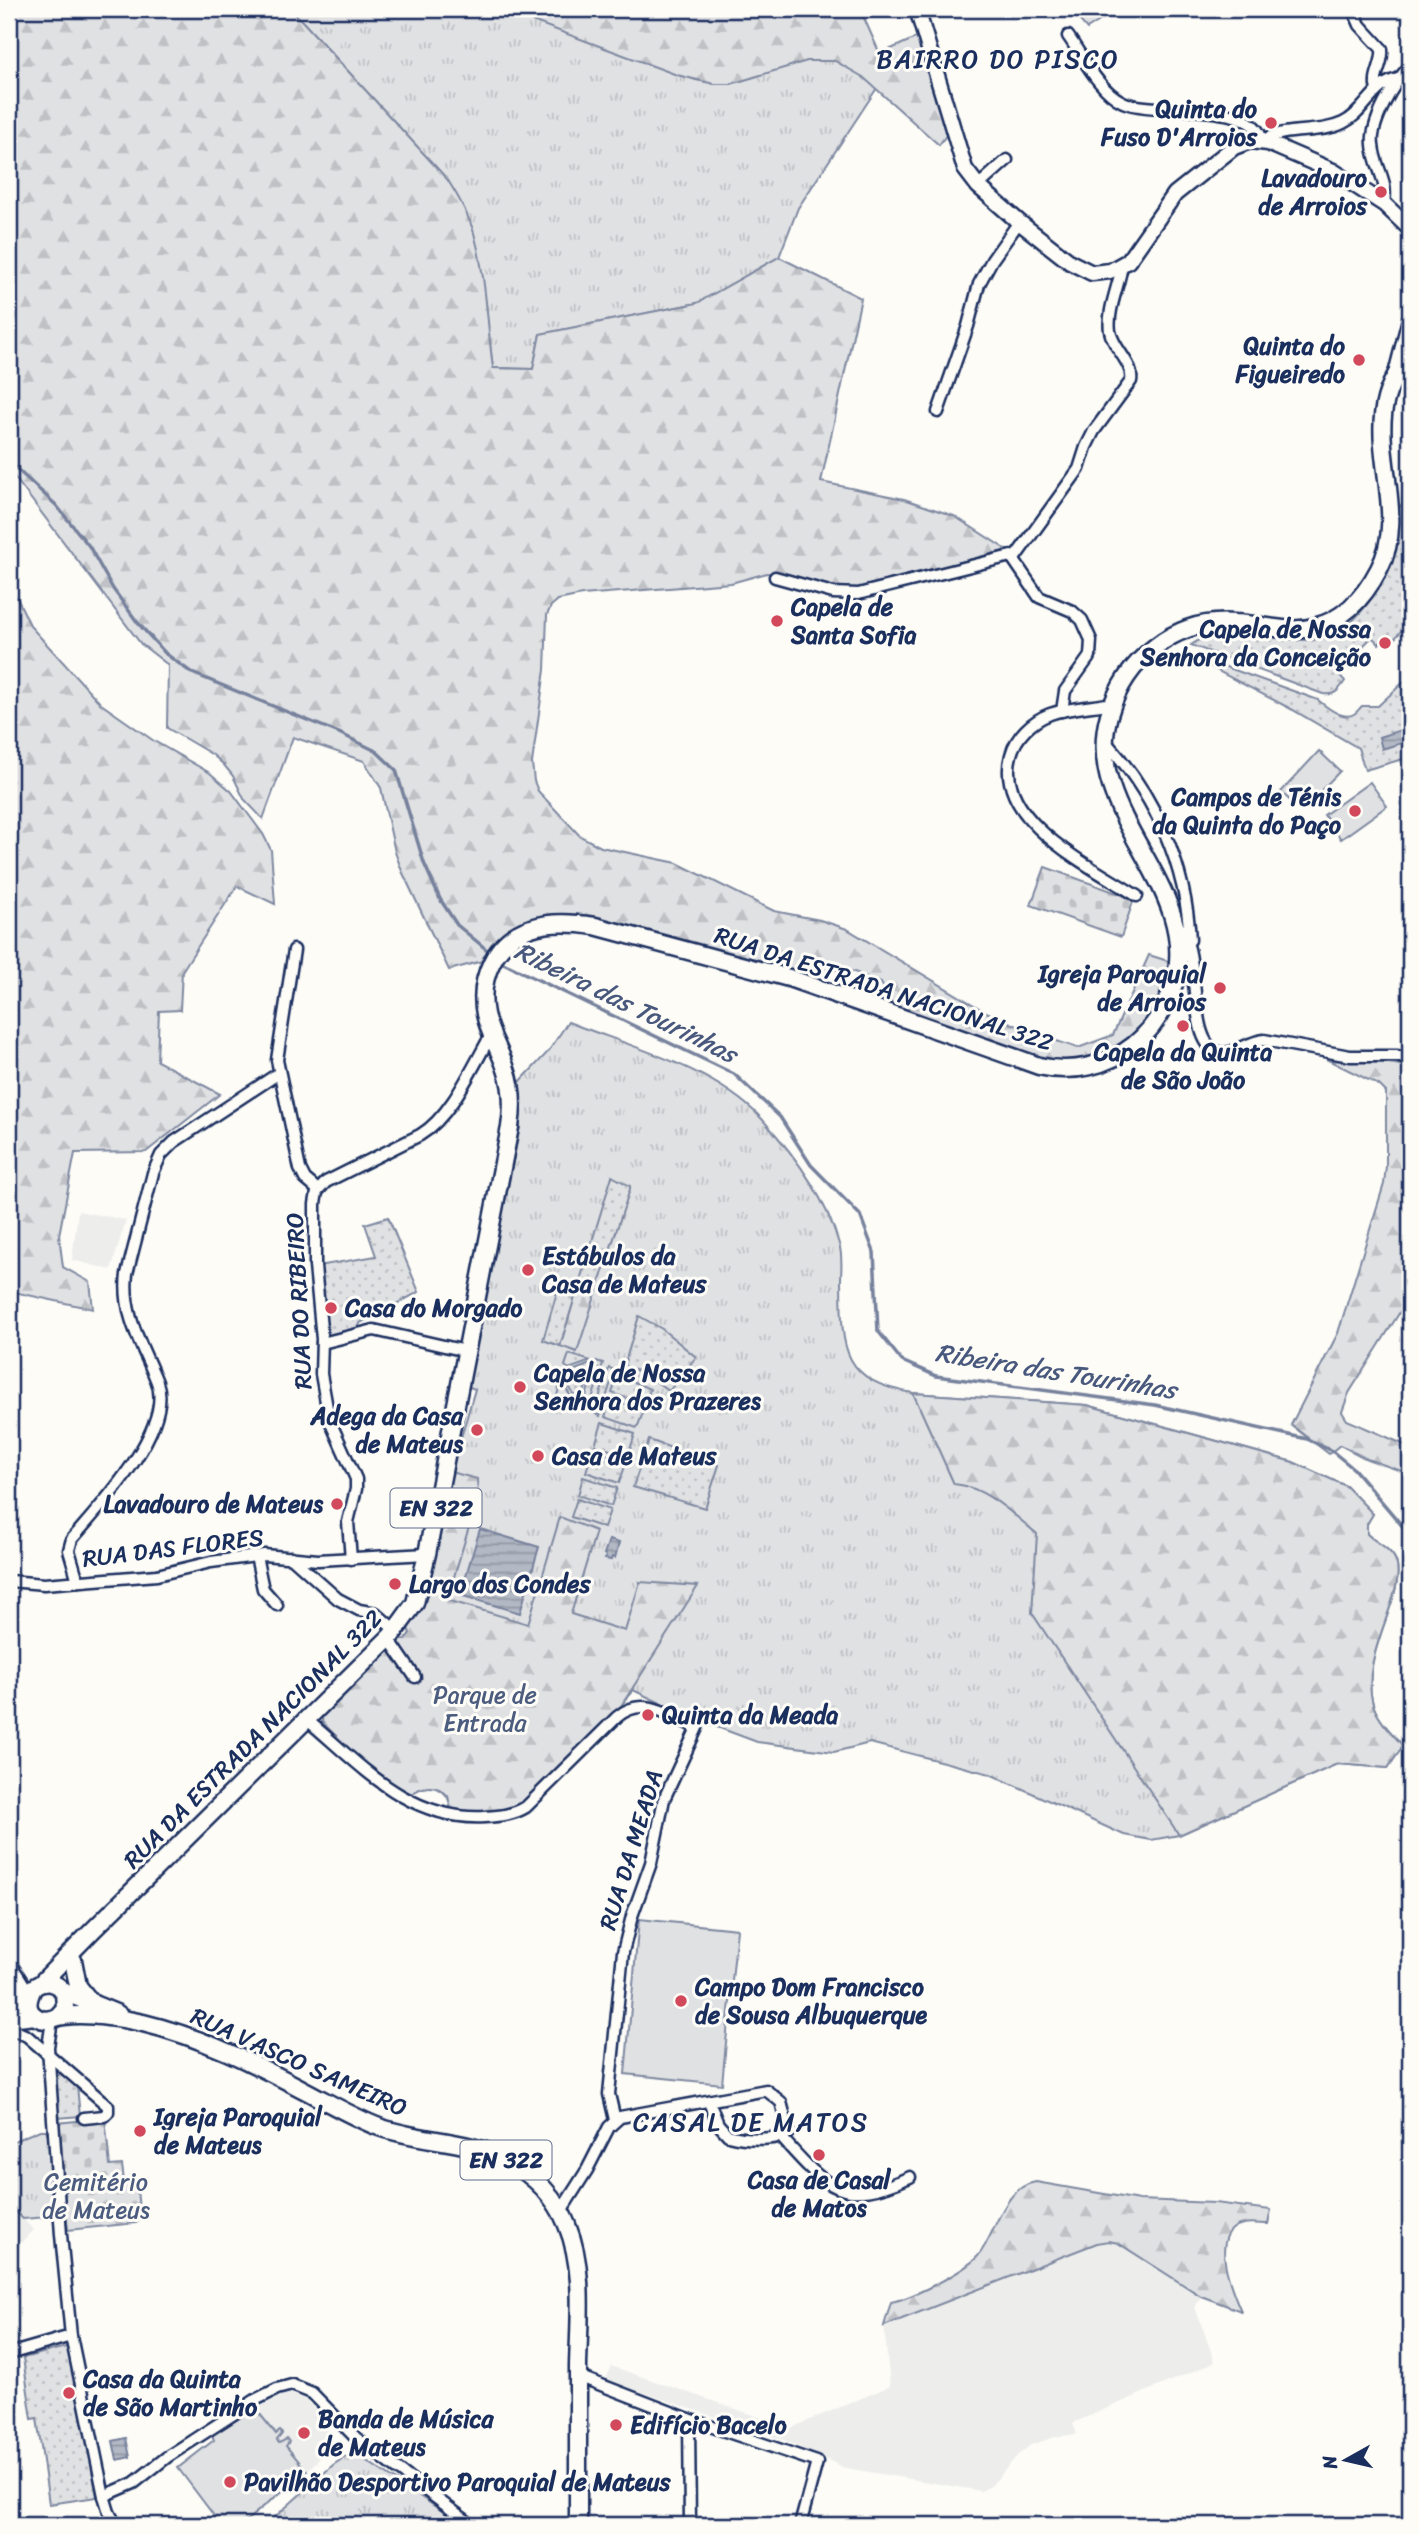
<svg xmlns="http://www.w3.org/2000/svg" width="1419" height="2534" viewBox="0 0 1419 2534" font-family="Sriracha,sans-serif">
<defs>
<pattern id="grass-tufts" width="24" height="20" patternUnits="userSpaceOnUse" patternTransform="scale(1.75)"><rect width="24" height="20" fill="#e0e1e3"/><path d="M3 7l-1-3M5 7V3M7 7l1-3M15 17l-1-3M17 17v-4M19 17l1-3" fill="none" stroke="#c0c1c5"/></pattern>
<pattern id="forest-firs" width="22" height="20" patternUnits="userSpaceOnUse" patternTransform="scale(1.75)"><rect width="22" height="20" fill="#e0e1e3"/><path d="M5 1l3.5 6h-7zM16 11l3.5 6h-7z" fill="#c0c1c5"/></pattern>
<pattern id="cemetery-stones" width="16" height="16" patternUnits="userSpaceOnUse" patternTransform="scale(1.75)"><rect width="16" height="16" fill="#e0e1e3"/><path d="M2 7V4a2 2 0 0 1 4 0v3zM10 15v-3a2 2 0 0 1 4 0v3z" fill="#c0c1c5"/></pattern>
<pattern id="garden-dots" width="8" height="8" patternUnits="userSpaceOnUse" patternTransform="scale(1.75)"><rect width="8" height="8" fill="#e0e1e3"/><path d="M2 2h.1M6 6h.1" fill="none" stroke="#c0c1c5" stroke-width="1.8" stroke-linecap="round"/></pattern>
<pattern id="water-rules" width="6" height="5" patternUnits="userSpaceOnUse" patternTransform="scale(1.75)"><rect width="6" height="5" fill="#b3b8c5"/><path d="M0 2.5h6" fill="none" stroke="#9196a3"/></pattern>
</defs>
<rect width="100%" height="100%" fill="#fdfcf7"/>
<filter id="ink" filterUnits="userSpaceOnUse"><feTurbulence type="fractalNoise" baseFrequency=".0143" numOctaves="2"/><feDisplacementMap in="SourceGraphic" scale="14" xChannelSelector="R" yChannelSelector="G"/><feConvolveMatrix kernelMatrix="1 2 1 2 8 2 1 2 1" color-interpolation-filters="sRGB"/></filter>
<g filter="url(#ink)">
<!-- built -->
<g fill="#edeeec">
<polygon points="78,1211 126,1220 111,1270 72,1260"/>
<polygon points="9,2205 34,2230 9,2256"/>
<polygon points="1109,2241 1118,2243 1201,2296 1195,2307 1215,2362 1073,2423 1077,2434 1055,2437 1031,2445 1018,2455 991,2486 981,2491 845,2468 786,2441 606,2380 611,2366 791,2428 890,2386 884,2326 1097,2243"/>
<polygon points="289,2393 305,2395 314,2402 327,2422 328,2434 325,2447 320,2458 307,2471 286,2445 289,2443 279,2443 277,2440 282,2434 276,2434 255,2408 274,2397"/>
</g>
<!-- grass -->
<g fill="url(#grass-tufts)" stroke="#7e88a0" stroke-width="2">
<path d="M291,9H500L696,80C714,84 732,84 750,78C777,70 807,54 836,61C852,66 865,78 877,88L798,208L779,257L698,303L540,334L533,369L493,368L479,260L473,232L447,179Z"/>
<path d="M568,1022C632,1047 714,1068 762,1119C794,1154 826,1198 839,1244C843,1256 841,1269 841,1281C842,1346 839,1381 913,1393L1087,1405L1293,1462L1346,1486L1373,1514L1367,1524V1534C1376,1543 1389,1547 1395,1559C1410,1592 1356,1656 1374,1707C1379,1721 1393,1734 1403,1746L1388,1768L1337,1764L1179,1835L1151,1840L1124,1835L990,1774L870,1743L834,1752L757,1742L693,1718L633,1690L621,1706L535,1793L516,1806L451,1810C449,1786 427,1780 409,1796L354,1754L322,1722L328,1708L400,1638L405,1640L410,1633L408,1628L422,1603L430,1574L453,1465L475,1389L467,1386L520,1127L518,1084L548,1052Z"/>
<polygon points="40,2130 46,2130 49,2136 54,2209 47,2217 23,2219 9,2205 9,2143"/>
<polygon points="354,2455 362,2458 463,2525 266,2525 333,2465 345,2457"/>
</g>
<!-- forest -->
<g fill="url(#forest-firs)" stroke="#7e88a0" stroke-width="2">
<path d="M9,9H291L447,179C458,196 468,213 474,233C486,276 487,323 493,368L533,369L540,334L697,303L779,257L861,298L821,482L904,499L954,516L1007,550L859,589L840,588L767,573L731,583L582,595L558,600L551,606L547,615L545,670L532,763L534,781L538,791L580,836L601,847L677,863L774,911L820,920L847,929L984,1011L1035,1034L1078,1048L1113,1035L1149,955L1171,962L1164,991L1145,1025L1125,1043L1103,1055L1070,1062H1041L895,1009L881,983C854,972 840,961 814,979L701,946L603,922L551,917L486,960L449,970L402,871L395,852L381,788L364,761L293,737L263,819L244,799L233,776L224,765L213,755L167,728L168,665L141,644L9,470Z"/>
<polygon points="500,9 860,9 880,54 920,36 947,134 939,145 863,77 835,61 807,61 731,84 714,84 677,75"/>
<polygon points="1070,9 1118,9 1087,29"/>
<polygon points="9,592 17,598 31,627 101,704 154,741 210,773 231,791 263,834 271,850 275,904 237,886 182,971 180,1010 159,1011 157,1061 220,1094 146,1152 75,1153 59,1235 63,1267 90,1282 93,1309 9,1291"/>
<path d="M1326,1059C1353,1065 1386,1058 1410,1068V1296L1349,1393L1342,1412L1347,1420L1410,1447V1474L1367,1459L1340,1445L1329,1454L1291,1425L1338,1333L1384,1184L1386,1166V1092L1379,1085Z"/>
<polygon points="578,1287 596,1293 577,1352 560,1346"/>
<path d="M913,1393L1087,1405L1293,1462L1346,1486L1373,1514L1367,1524V1534C1376,1543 1389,1547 1395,1559C1410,1592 1356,1656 1374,1707C1379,1721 1393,1734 1403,1746L1388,1768L1337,1764L1179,1835L1032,1613L1037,1534C1013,1514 986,1487 954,1484Z"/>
<path d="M451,1472L477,1479L478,1497L447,1600L528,1624L560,1517L596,1531L571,1614L625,1631L640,1582L698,1586L621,1706L535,1793L525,1801L507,1810L478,1813L451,1810L448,1796C437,1783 421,1785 409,1796L354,1754L322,1722L323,1713L328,1708L400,1638L405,1640L410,1633L408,1628C434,1580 440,1525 451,1472Z"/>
<path d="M1036,2182L1139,2200L1215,2203L1271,2210L1268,2224C1258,2224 1244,2221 1235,2227C1211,2242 1233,2293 1241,2311L1201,2296L1118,2243L1109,2241L1097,2243L884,2326L891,2302C912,2298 964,2272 978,2256C997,2233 1002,2187 1036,2182Z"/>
</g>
<!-- cemetery -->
<g fill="url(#cemetery-stones)" stroke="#7e88a0" stroke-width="2">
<polygon points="1045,867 1134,899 1121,937 1031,905"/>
<polygon points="105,2118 110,2166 122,2165 124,2181 136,2180 140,2219 136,2223 68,2230 57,2123"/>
</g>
<!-- garden -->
<g fill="url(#garden-dots)" stroke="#7e88a0" stroke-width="2">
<path d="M1410,499V620L1392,642L1386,636L1379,644L1372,637L1360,649L1357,646L1334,669L1345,681C1339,690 1335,696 1323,694L1191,645C1239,607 1303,663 1345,628C1365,611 1389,577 1394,552C1397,535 1390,505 1410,499Z"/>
<path d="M1212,662L1318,700C1325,706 1343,721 1354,714C1357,712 1359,709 1362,706H1378L1410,676V757L1365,770L1358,748L1293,710L1214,669L1210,666Z"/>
<polygon points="612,1176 630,1186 630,1189 596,1293 578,1287 560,1346 543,1340 560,1282 578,1287"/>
<polygon points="388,1217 419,1292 360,1323 358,1330 324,1340 318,1266 376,1256 365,1224"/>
<polygon points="639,1316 662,1329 696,1357 669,1391 646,1374 624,1366"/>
<polygon points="569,1354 591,1361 569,1369 565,1366"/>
<polygon points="596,1361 603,1363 589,1410 583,1408"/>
<polygon points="593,1363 587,1383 571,1378 570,1372"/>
<polygon points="609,1368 615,1370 600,1416 594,1413"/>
<polygon points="618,1375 650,1389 645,1405 612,1393"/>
<polygon points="570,1381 586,1386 580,1405 567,1383"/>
<polygon points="560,1385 564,1385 576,1406 556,1399"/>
<polygon points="611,1399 644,1410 637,1428 605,1417"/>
<polygon points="602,1423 635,1434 628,1456 595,1445"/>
<polygon points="649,1440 719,1465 705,1508 633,1487"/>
<polygon points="593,1450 627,1461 619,1483 586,1472"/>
<polygon points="583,1477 617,1488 611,1506 578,1495"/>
<polygon points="577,1499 610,1510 604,1528 571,1517"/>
<polygon points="61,2073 77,2086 80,2116 58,2118 55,2082 57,2075"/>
<polygon points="70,2346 97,2497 49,2504 37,2418 32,2419 23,2358"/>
</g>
<!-- pitch -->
<g fill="#e0e1e3" stroke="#7e88a0" stroke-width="2">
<polygon points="1319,751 1340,771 1301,811 1281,792"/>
<polygon points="1370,782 1387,806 1341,839 1324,815"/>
<polygon points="639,1919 737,1929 722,2084 625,2074"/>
<polygon points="255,2408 276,2434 280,2431 282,2434 277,2440 279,2443 287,2439 289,2442 286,2446 307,2471 241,2525 221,2525 178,2468 214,2440 212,2435"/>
</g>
<!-- water -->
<g fill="url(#water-rules)" stroke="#76819c" stroke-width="2">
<polygon points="1401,730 1405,742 1382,749 1379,737"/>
<polygon points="480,1529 539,1547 520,1613 460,1595"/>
<polygon points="609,1540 619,1543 615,1558 612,1557 611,1560 605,1559 606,1555 604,1554"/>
<polygon points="126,2438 130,2457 117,2460 113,2441"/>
</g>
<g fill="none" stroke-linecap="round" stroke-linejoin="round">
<!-- stream -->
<g stroke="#76819c" stroke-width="3.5">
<polyline points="9,462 56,505 89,546 113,589 138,623 166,654 192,673 339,733 376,751 396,770 424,863 440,899 457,925 492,954"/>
<polyline points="497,960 734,1074 780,1117 811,1165 860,1215 874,1252 878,1331 902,1361 936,1376 1155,1405 1307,1439 1332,1451 1354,1469 1410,1535"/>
</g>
<!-- street casing -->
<g stroke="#1b2f5e" stroke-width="15">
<g id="street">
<path d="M1353,9L1360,25L1382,49C1384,64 1372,75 1377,90"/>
<path d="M1068,36C1083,57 1099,91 1123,102C1155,116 1255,98 1262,141C1286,126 1318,135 1343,123C1365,113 1373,83 1399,79"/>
<polyline points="978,186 1007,160"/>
<path d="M1384,204C1388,177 1375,169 1373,145C1370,123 1394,82 1410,66"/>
<polyline points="938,412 968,326 979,284 992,260 1019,222"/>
<path d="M1014,559L1079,469L1086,447L1094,431L1131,381C1134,363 1113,349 1110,331C1107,310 1119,286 1122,265"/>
<polyline points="775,577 833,593 858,594 1011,556 1039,597 1072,611 1082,620 1091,640 1090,656 1065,691 1062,711"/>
<path d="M1113,703C1093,707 1070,707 1050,714C1032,721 1016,736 1011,755C993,821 1093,867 1137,896"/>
<path d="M1106,742C1156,797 1186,866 1190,940"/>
<path d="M1176,924C1205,947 1183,1048 1222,1053C1234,1054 1250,1041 1264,1040L1350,1056H1397L1410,1060"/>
<polyline points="294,950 277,1060 300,1169 305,1179 318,1190"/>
<polyline points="322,1343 374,1330 466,1351"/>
<polyline points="256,1556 263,1589 277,1605"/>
<polyline points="291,1557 338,1599 359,1610 376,1613 396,1631"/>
<path d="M351,1559L348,1522L356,1489V1479L329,1419L321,1374L322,1339L315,1266V1204L317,1192L326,1182L420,1135C451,1117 473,1066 491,1035"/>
<polyline points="9,1581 44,1584 157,1575 211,1562 264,1555 318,1560 427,1554"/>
<path d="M78,1581L69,1550L72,1539C100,1507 174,1428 157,1382C143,1346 122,1316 127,1274L153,1173L161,1155L174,1142L279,1073"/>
<polyline points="389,1639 415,1677"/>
<path d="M306,1719C361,1765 408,1821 485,1817C500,1816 513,1815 526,1807L617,1717C643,1694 671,1716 697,1728L664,1799L651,1863L632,1916L623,1952L609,2094L615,2120"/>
<polyline points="52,2020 48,2047 61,2235 71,2336 104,2496 109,2512 116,2525"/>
<polyline points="9,2028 27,2036 108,2106 108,2112 104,2116 84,2118"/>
<path d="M780,2136C825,2186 841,2208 910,2177"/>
<path d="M561,2211L587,2170L609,2127L620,2117L766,2090L781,2102L789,2132C776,2142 743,2139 728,2135L718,2124L709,2102"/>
<polyline points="9,2354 71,2336"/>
<polyline points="578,2376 689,2419 817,2462 800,2525"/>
<polyline points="689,2419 690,2525"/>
<polyline points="104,2496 134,2483 167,2457 257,2399 277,2389 292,2385 312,2393 356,2438 472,2525"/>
<polyline points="9,2522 9,2525"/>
</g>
</g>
<!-- secondary casing -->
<g stroke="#1b2f5e" stroke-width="19">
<g id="secondary">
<polyline points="917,9 965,169 978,186 1019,222 1070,262 1092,273 1110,271 1128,261 1175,194 1234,147 1250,141 1268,143 1333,171 1384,204 1410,229"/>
<polyline points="1396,374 1410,319"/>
<polyline points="9,1965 29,1996"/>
</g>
</g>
<!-- primary casing -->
<g stroke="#1b2f5e" stroke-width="21">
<g id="primary">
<polyline points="73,1960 78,1986 90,2001"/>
<path d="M42,1982L93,1930L391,1636L415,1603L427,1554L510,1127C513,1108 513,1088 506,1069C500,1050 489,1034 485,1014C478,979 495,939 531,928C551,921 574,923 595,926L789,978L1039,1066C1071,1074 1108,1066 1134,1045C1153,1029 1166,1008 1174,984C1203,885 1080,816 1109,715C1125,660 1175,618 1235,623C1261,624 1288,634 1314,627C1344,620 1365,596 1379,569C1415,502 1348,421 1410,357"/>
<polyline points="64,1992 118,2014"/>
<polyline points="9,2005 29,1997"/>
<path d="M57,2017L65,2008L64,1992C55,1981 45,1980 34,1987C28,1998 24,2011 38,2018C47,2023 54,2017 64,2016C88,2013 119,2018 143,2023C202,2037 255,2064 308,2092C331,2104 355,2118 379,2127C421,2142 468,2139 507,2160C533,2175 556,2197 567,2225C585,2269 579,2320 578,2366C578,2419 578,2472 578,2525"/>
<polyline points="9,2019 35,2016"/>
</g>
</g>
<!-- street -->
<use href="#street" stroke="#fdfcf7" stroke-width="10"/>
<!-- secondary -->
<use href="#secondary" stroke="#fdfcf7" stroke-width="14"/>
<!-- primary -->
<use href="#primary" stroke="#fdfcf7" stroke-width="16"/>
</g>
</g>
<!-- markers -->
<g fill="#d1495b" stroke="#fdfcf7" stroke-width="2.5">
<circle cx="1271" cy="123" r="7"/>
<circle cx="1381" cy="192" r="7"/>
<circle cx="1359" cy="360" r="7"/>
<circle cx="777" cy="621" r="7"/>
<circle cx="1385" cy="643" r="7"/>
<circle cx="1355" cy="811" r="7"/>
<circle cx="1220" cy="988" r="7"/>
<circle cx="1183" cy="1026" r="7"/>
<circle cx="528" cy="1270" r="7"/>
<circle cx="331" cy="1308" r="7"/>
<circle cx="520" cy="1387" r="7"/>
<circle cx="477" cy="1430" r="7"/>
<circle cx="538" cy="1456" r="7"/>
<circle cx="337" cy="1504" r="7"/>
<circle cx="395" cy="1584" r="7"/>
<circle cx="648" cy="1715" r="7"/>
<circle cx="681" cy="2001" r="7"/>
<circle cx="140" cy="2131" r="7"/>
<circle cx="819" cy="2155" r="7"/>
<circle cx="69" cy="2393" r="7"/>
<circle cx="616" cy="2425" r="7"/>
<circle cx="304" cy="2433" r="7"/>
<circle cx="230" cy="2482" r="7"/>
</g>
<g text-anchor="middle" stroke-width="6" stroke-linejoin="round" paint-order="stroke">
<!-- shield labels -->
<g fill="#fdfcf7" stroke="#5f6c8c" stroke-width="2">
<rect x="390.5" y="1488.5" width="91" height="39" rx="5"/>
<rect x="460.5" y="2140.5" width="91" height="39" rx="5"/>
</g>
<g font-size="23" font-weight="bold" fill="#1b2f5e">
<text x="436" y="1516">EN 322</text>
<text x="506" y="2168">EN 322</text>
</g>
<!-- poi labels -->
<g font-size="24" font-weight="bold" fill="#1b2f5e" stroke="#fdfcf7" text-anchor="start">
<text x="1257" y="117" text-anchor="end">Quinta do<tspan x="1257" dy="28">Fuso D'Arroios</tspan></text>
<text x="1367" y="186" text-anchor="end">Lavadouro<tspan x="1367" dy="28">de Arroios</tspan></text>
<text x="1345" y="354" text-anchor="end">Quinta do<tspan x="1345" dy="28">Figueiredo</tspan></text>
<text x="791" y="615">Capela de<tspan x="791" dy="28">Santa Sofia</tspan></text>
<text x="1371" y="637" text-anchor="end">Capela de Nossa<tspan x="1371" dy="28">Senhora da Conceição</tspan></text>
<text x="1341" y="805" text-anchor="end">Campos de Ténis<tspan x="1341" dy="28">da Quinta do Paço</tspan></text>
<text x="1206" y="982" text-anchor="end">Igreja Paroquial<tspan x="1206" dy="28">de Arroios</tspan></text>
<text x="1183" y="1060" text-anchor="middle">Capela da Quinta<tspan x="1183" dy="28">de São João</tspan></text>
<text x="542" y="1264">Estábulos da<tspan x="542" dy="28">Casa de Mateus</tspan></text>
<text x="345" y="1316">Casa do Morgado</text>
<text x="534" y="1381">Capela de Nossa<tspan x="534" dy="28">Senhora dos Prazeres</tspan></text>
<text x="463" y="1424" text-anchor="end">Adega da Casa<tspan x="463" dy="28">de Mateus</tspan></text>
<text x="552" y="1464">Casa de Mateus</text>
<text x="323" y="1512" text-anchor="end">Lavadouro de Mateus</text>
<text x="409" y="1592">Largo dos Condes</text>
<text x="662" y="1723">Quinta da Meada</text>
<text x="695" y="1995">Campo Dom Francisco<tspan x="695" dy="28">de Sousa Albuquerque</tspan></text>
<text x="154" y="2125">Igreja Paroquial<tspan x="154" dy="28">de Mateus</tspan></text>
<text x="819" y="2188" text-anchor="middle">Casa de Casal<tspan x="819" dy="28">de Matos</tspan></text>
<text x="83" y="2387">Casa da Quinta<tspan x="83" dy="28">de São Martinho</tspan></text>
<text x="318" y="2427">Banda de Música<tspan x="318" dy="28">de Mateus</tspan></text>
<text x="630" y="2433">Edifício Bacelo</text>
<text x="244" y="2490">Pavilhão Desportivo Paroquial de Mateus</text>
</g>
<!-- street labels -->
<g font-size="24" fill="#1b2f5e" stroke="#fdfcf7">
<text transform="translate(884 989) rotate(18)" y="8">RUA DA ESTRADA NACIONAL 322</text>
<text transform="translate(299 1301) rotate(-93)" y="8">RUA DO RIBEIRO</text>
<text transform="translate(173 1548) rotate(-7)" y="8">RUA DAS FLORES</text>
<text transform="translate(253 1739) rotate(-45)" y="8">RUA DA ESTRADA NACIONAL 322</text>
<text transform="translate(631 1850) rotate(-73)" y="8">RUA DA MEADA</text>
<text transform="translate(299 2062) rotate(24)" y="8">RUA VASCO SAMEIRO</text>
</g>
<!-- park labels -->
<g font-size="24" fill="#4c5c7f" stroke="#fdfcf7">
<text x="485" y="1703">Parque de<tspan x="485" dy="28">Entrada</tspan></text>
<text x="96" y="2190">Cemitério<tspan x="96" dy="28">de Mateus</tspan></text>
</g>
<!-- neighbourhood labels -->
<g font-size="26" letter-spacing="2" fill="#1b2f5e" stroke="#fdfcf7">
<text x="998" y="68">BAIRRO DO PISCO</text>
<text x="751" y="2131">CASAL DE MATOS</text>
</g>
<!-- water labels -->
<g font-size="26" font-style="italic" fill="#49587d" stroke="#fdfcf7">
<text transform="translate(626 1002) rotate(26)" y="9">Ribeira das Tourinhas</text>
<text transform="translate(1056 1371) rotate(9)" y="9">Ribeira das Tourinhas</text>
</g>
</g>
<!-- margin -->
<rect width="1419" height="2534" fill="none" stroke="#fdfcf7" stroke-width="35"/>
<rect x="18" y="18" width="1384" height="2499" fill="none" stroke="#1b2f5e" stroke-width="2.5" filter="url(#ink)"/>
<!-- north arrow -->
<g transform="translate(1346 2460) rotate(262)" stroke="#fdfcf7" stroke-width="5" paint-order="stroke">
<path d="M0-5L12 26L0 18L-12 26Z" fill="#1b2f5e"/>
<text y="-10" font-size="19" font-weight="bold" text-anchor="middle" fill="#1b2f5e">N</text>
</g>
</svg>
